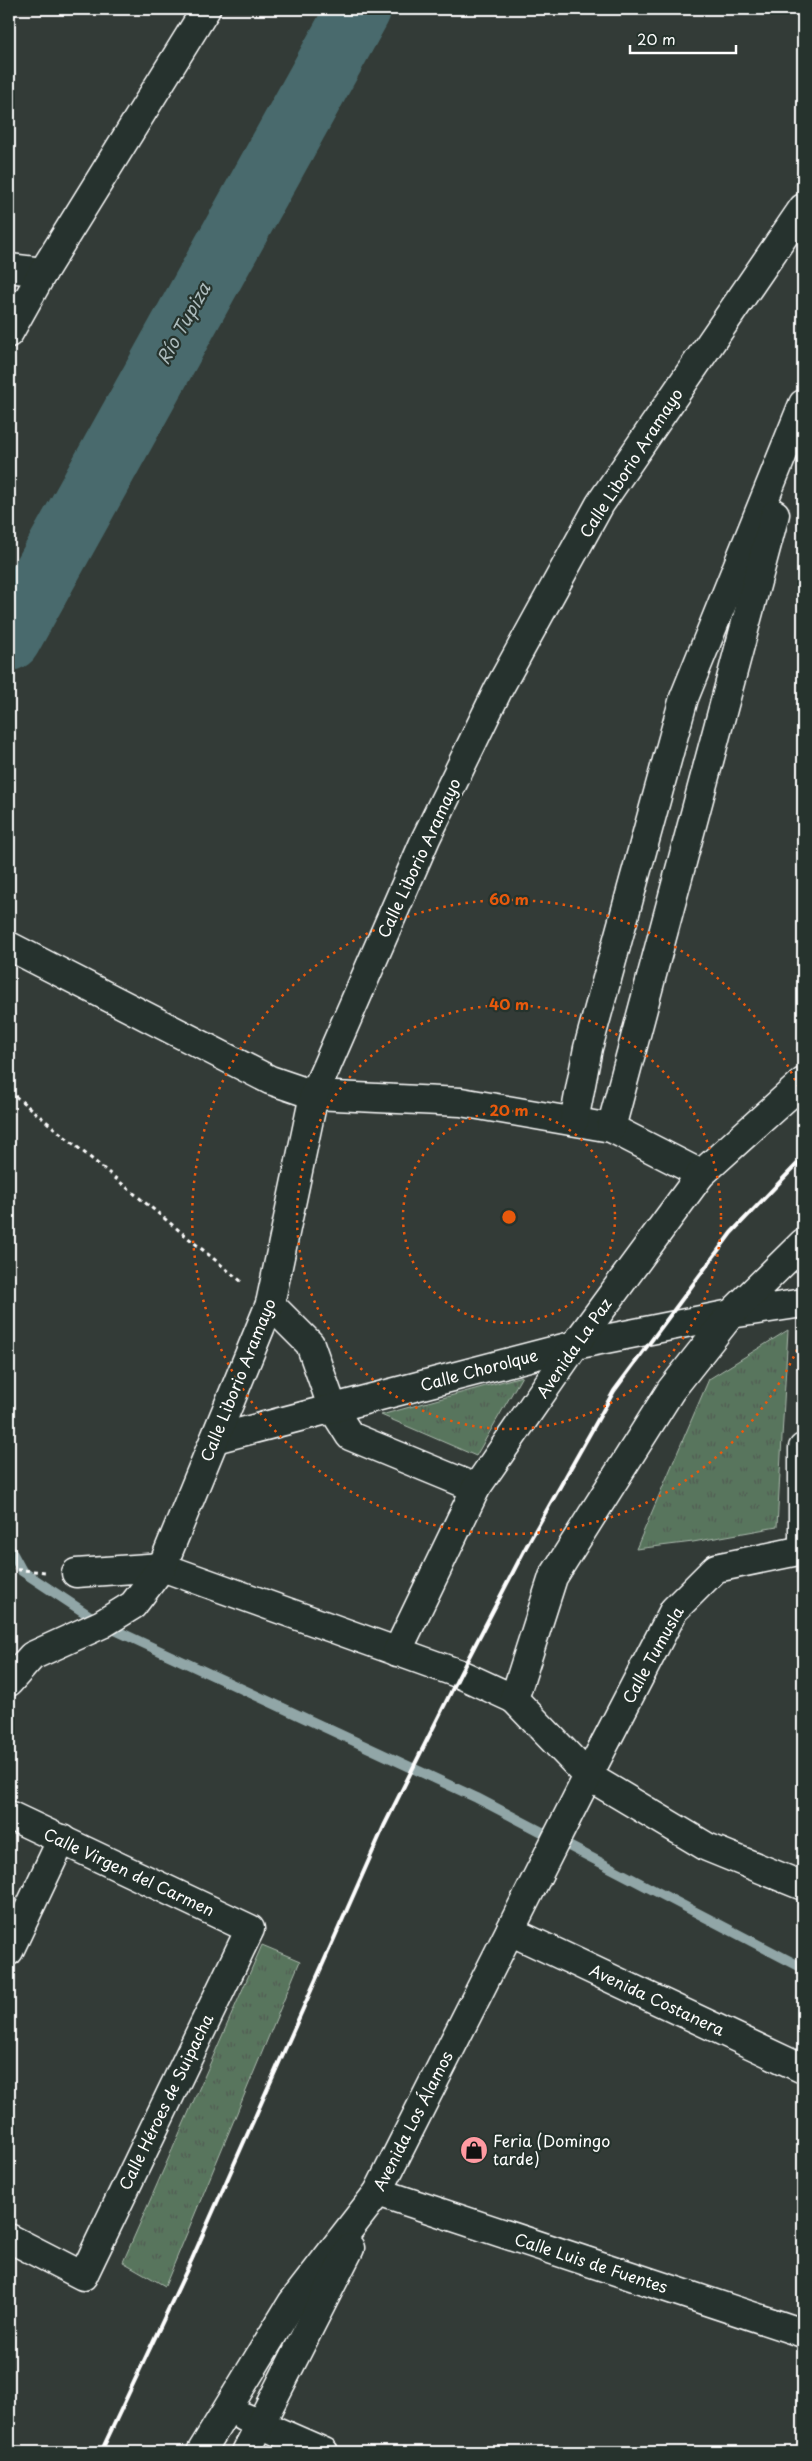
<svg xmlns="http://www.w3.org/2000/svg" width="812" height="2461" viewBox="0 0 812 2461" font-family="'Playpen Sans',sans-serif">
<defs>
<pattern id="park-tufts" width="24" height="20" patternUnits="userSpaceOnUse" patternTransform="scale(1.25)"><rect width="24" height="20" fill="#58755d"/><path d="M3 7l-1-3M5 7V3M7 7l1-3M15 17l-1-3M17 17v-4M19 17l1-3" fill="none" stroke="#515c53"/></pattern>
</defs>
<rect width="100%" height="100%" fill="#333b37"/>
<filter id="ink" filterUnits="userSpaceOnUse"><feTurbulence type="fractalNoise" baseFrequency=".02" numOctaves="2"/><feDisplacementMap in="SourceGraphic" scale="10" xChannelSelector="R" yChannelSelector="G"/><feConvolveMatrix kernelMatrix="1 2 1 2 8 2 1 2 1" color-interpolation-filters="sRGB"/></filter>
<g filter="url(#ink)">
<!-- park -->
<g fill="url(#park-tufts)" stroke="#acbaae">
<polygon points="788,1330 777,1527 693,1542 636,1549 709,1379"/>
<polygon points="522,1376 476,1456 381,1415"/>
<polygon points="262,1945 300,1961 165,2286 123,2262"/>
</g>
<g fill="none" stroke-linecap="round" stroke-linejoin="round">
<!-- stream -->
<polyline stroke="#91a6a7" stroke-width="10" points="9,1547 22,1571 102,1624 477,1798 803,1968"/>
<!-- river -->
<polyline stroke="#486b6d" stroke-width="64" points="9,639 359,9"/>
<!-- pedestrian casing -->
<g stroke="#fff" stroke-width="31">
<polyline id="pedestrian" points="803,1550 803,1448"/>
</g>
<!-- minor casing -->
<g stroke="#fff" stroke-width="31">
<g id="minor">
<polyline points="9,268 43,272"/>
<polyline points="9,333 43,272 206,9"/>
<polyline points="9,946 270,1080 314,1095 461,1102 611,1128 701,1174"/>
<polyline points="574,1121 588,1048 684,698 803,404"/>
<polyline points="611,1128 775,514"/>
<polyline points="270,1304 310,1344 333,1409 350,1436 476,1488"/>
<polyline points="215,1439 575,1345 731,1314 803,1303"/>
<polyline points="803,1550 716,1568 674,1610 588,1776 707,1847 803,1886"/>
<polyline points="76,1573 162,1567 460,1674 514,1699"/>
<polyline points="397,1652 476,1488 575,1345 701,1174 803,1082"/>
<polyline points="9,1682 32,1656 102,1624 133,1605 162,1567 270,1304 314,1095 426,838 498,690 600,504 803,208"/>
<polyline points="9,1815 250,1929 83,2276 9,2238"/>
<polyline points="510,1931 803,2069"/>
<polyline points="9,1951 62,1839"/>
<polyline points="378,2192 803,2333"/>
<polyline points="244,2417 324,2452"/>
<polyline points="201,2452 292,2303 378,2192 588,1776 514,1699 553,1577 671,1390 731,1314 803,1243"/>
<polyline points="246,2452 350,2248"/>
</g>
</g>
<!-- path -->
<g stroke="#fff" stroke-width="3" stroke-dasharray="4 4" stroke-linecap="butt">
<polyline points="9,1091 242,1282"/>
<polyline points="9,1569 46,1572"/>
</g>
<!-- pedestrian -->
<use href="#pedestrian" stroke="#26332d" stroke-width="28"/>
<!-- minor -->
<use href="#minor" stroke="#26332d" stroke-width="28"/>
<!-- rail -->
<polyline stroke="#fff" stroke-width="4" points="101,2452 192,2259 384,1826 460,1674 526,1547 614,1391 731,1233 803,1158"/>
</g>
</g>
<!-- distance rings -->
<g fill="none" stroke="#e8590c" stroke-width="2.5" stroke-dasharray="2.5 5">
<circle cx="509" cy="1217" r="106"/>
<circle cx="509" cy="1217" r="212"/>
<path d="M803 1336A317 317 0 1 1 803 1098"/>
</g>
<!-- icons -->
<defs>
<g id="shop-disc" transform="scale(1.4375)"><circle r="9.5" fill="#ff9aa2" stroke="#26332d"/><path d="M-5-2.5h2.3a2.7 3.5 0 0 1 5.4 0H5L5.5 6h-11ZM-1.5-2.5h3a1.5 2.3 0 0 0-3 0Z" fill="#111"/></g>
</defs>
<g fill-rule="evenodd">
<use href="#shop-disc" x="474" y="2150"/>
</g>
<g text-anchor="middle" stroke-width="4.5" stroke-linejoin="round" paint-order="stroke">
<!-- street labels -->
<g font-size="16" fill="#fff" stroke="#26332d">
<text transform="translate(631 463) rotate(-57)" y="6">Calle Liborio Aramayo</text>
<text transform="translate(419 858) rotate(-65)" y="6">Calle Liborio Aramayo</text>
<text transform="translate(574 1348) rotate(-55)" y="6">Avenida La Paz</text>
<text transform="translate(479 1370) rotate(-15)" y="6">Calle Chorolque</text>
<text transform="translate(238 1380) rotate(-68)" y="6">Calle Liborio Aramayo</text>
<text transform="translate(653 1655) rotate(-61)" y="6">Calle Tumusla</text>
<text transform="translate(129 1872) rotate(25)" y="6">Calle Virgen del Carmen</text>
<text transform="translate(657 2000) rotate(25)" y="6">Avenida Costanera</text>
<text transform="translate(166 2102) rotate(-64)" y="6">Calle Héroes de Suipacha</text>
<text transform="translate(413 2121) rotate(-63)" y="6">Avenida Los Álamos</text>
<text transform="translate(591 2263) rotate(18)" y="6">Calle Luis de Fuentes</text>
</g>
<!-- poi labels -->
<g font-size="16" fill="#fff" stroke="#26332d" text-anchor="start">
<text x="493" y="2147">Feria (Domingo<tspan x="493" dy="18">tarde)</tspan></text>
</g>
<!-- water labels -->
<g font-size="18" font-style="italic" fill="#adbcbd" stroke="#26332d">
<text transform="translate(184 324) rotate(-61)" y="6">Río Tupiza</text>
</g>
</g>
<circle cx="509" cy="1217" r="8" fill="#e8590c" stroke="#26332d" stroke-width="2.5"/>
<g font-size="15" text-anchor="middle" font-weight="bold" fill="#e8590c" stroke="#26332d" stroke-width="4.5" stroke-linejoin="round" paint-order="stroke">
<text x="509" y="905">60 m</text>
<text x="509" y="1010">40 m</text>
<text x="509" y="1116">20 m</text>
</g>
<!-- margin -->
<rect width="812" height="2461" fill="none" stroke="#26332d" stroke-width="30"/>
<rect x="15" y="15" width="782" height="2431" fill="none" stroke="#fff" stroke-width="2" filter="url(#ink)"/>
<!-- scale -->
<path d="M630 45v8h106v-8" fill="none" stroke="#ffffff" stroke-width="2.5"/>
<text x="637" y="45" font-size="15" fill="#ffffff" stroke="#26332d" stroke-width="4" paint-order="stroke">20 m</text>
</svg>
